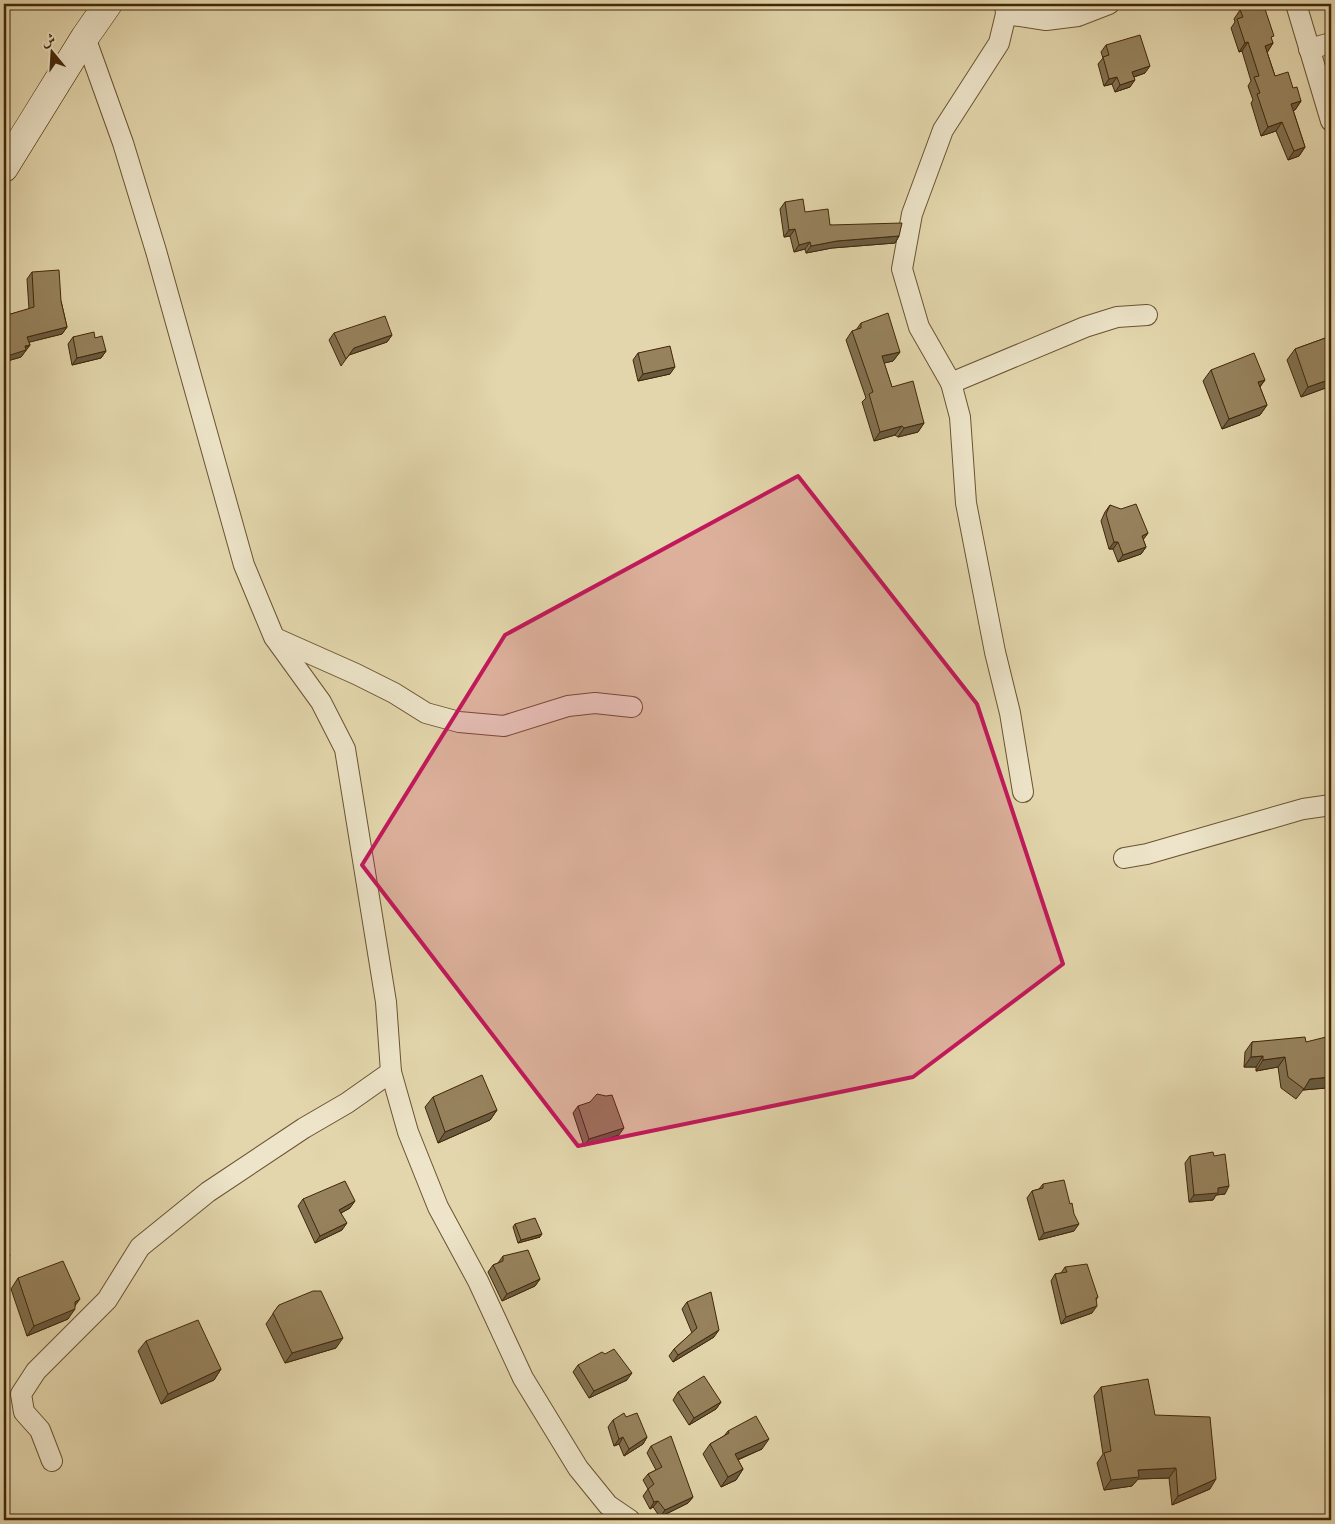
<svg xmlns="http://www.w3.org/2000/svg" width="1335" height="1524" viewBox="0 0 1335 1524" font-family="'Sorts Mill Goudy',Amiri,serif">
<rect width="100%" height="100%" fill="#e3d6ac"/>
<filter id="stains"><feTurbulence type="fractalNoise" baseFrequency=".004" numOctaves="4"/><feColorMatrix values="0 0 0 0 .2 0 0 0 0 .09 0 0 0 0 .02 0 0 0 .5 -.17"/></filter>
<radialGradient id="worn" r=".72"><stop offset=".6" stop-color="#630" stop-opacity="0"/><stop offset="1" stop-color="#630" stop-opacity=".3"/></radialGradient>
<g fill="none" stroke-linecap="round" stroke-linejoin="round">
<!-- street casing -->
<g stroke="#6a5330" stroke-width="22">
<g id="street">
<polyline points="1005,4 1006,14 999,43 943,130 912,214 902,269 919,327 951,383 1085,327 1117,317 1147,315"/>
<polyline points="1296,4 1331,121"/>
<polyline points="1006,14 1046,20 1078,16 1109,4"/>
<polyline points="85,37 123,143 156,251 244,565 274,637 321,702 345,749 386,1002 391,1072 408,1132 438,1207 478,1281 523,1378 578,1468 608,1505 630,1520"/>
<polyline points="1309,49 1331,43"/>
<polyline points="951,383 960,417 966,503 995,652 1010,713 1023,792"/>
<polyline points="275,638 356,674 394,693 426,713 459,722 504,726 568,706 595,703 632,707"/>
<polyline points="1124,858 1147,854 1303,809 1331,805"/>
<polyline points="52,1461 40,1430 24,1412 21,1394 36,1371 107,1300 140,1247 208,1192 304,1128 347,1103 391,1072"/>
</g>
</g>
<!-- secondary casing -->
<g stroke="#422707" stroke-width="29">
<polyline id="secondary" points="4,168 85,37 108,4"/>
</g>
<!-- street -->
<use href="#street" stroke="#ede4c9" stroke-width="20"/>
<!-- secondary -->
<use href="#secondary" stroke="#ede4c9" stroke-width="28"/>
</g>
<!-- wall -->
<g fill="#817050" stroke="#422707">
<polygon points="184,4 194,4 189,9"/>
<polygon points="1256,8 1273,43 1267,52 1275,76 1293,88 1301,101 1295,110 1293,110 1305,147 1299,156 1288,160 1276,131 1261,136 1251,103 1253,100 1248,86 1251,81 1242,51 1239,52 1231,28 1235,22 1234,19 1240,10"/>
<polygon points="1106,45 1145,73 1134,77 1130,87 1115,92 1112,84 1104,86 1098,64 1103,58 1101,52"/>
<polygon points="785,202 830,225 899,236 895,243 832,248 806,253 805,249 794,252 790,236 784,237 780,209"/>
<polygon points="32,272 61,301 67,327 62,334 29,342 30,345 21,357 4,362 4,316 29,309 27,279"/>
<polygon points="861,323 900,352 893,361 884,363 892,387 924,423 918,432 898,437 895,435 874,441 862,402 866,398 846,340 852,331 856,330"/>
<polygon points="334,333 392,335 387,342 349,355 341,366 329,340"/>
<polygon points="1331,336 1331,386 1301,397 1287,360 1295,349"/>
<polygon points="73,337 95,338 106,351 101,358 72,365 68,344"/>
<polygon points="638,353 670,374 638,381 633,360"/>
<polygon points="1211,370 1265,380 1260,387 1267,405 1260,415 1222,429 1203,381"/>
<polygon points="1110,505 1148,533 1143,539 1146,547 1141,554 1118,562 1113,549 1109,549 1101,521 1105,512"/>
<polygon points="1252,1042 1306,1042 1326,1088 1303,1090 1296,1099 1281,1088 1278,1067 1256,1071 1256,1067 1244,1067 1245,1052"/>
<polygon points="433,1097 497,1110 490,1120 438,1143 425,1107"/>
<polygon points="578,1106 619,1135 584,1146 573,1113"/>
<polygon points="1190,1156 1225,1194 1216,1195 1213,1200 1189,1202 1185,1163"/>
<polygon points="1043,1184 1070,1204 1074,1231 1039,1240 1027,1198 1032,1191 1039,1189"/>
<polygon points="303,1199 350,1208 341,1213 342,1230 315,1243 298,1206"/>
<polygon points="515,1224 540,1237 518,1243 513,1227"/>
<polygon points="503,1256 540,1279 535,1286 502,1301 488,1272 493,1265 498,1263"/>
<polygon points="1065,1267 1098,1297 1096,1300 1092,1313 1061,1324 1051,1281 1055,1274 1061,1273"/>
<polygon points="18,1278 75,1306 68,1319 27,1336 11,1289"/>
<polygon points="687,1302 714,1337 673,1362 669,1356 674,1349 692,1333 682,1309"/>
<polygon points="279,1305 336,1348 285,1363 266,1324"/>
<polygon points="146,1341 221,1369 214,1380 161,1404 138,1351"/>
<polygon points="578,1365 627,1380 589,1398 573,1372"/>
<polygon points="1101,1387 1155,1415 1210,1489 1172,1505 1169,1478 1138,1479 1132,1486 1104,1490 1097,1463 1103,1454 1094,1396"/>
<polygon points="678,1392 721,1402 716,1409 689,1425 673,1400"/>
<polygon points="626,1417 647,1437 643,1444 624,1456 619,1444 614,1446 608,1427 613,1420"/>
<polygon points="728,1431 762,1449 738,1460 743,1469 736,1480 721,1487 703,1454 710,1444 724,1436"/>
<polygon points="651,1446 693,1497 688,1503 660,1517 653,1507 650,1509 643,1496 648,1489 643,1480 648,1474 656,1470 647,1453"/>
</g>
<!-- shaded-wall -->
<g fill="#695b41" stroke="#422707">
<polygon points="1248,42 1242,51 1239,52 1245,43"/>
<polygon points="1273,43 1267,53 1265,46"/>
<polygon points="1150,66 1145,73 1128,79 1132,72"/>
<polygon points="1117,77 1112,84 1104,86 1109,79"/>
<polygon points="1135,80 1130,87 1115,92 1120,85"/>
<polygon points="1301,101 1295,110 1285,113 1291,104"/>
<polygon points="1282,122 1276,131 1261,136 1268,127"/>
<polygon points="1305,147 1299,156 1288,160 1294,151"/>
<polygon points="795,229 790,236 784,237 789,230"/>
<polygon points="899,236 895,243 832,248 806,253 811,246 837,241"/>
<polygon points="810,242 805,249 794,252 799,245"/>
<polygon points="67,327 62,334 22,344 27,337"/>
<polygon points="392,335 387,342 349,355 354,348"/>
<polygon points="30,345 21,357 4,362 4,357"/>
<polygon points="106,351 101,358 72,365 77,358"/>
<polygon points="900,352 893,361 876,365 882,356"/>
<polygon points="675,367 670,374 638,381 643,374"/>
<polygon points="1331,379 1331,386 1301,397 1308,387"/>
<polygon points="1265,380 1257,390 1258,382"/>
<polygon points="1267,405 1260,415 1222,429 1229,419"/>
<polygon points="924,423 918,432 898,437 904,428"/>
<polygon points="902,426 895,435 874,441 880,432"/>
<polygon points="1148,533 1143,540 1142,536"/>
<polygon points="1114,542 1118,542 1113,549 1109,549"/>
<polygon points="1146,547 1141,554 1118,562 1123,555"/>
<polygon points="1263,1056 1256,1067 1244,1067 1251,1057"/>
<polygon points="1285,1057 1278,1067 1256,1071 1263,1060"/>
<polygon points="1331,1077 1331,1080 1326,1088 1303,1090 1310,1079"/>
<polygon points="497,1110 490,1120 438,1143 445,1132"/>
<polygon points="624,1128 619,1135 584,1146 589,1139"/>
<polygon points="1229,1186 1225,1194 1216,1195 1213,1200 1189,1202 1194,1195 1218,1188"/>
<polygon points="355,1201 350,1208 334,1217 339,1210"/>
<polygon points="347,1223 342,1230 315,1243 320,1236"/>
<polygon points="1079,1224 1074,1231 1039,1240 1044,1233"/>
<polygon points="542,1234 540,1237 518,1243 521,1240"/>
<polygon points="10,1256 5,1263 4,1263 4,1258"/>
<polygon points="540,1279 535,1286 502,1301 507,1294"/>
<polygon points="80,1299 72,1310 75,1309 68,1319 27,1336 34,1326"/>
<polygon points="1097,1306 1092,1313 1061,1324 1066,1317"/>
<polygon points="719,1330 714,1337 673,1362 678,1355"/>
<polygon points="343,1338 336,1348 285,1363 292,1353"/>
<polygon points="221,1369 214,1380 161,1404 168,1394"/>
<polygon points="632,1373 627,1380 589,1398 594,1391"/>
<polygon points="721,1402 716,1409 689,1425 694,1418"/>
<polygon points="623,1437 619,1444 614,1446 619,1439"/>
<polygon points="647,1437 643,1444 624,1456 629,1449"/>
<polygon points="769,1439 762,1449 727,1464 735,1454"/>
<polygon points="1176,1468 1169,1478 1138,1479 1132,1486 1104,1490 1111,1480 1138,1470"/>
<polygon points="743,1469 736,1480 721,1487 728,1477"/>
<polygon points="1216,1479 1210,1489 1172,1505 1178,1496"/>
<polygon points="693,1497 688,1503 660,1517 665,1510"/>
<polygon points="658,1501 653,1507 650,1509 654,1502"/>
</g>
<!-- building -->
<g fill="#96825d" stroke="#422707">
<polygon points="1255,4 1256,8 1264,6 1274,36 1271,37 1273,43 1265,46 1275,76 1288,72 1293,88 1297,87 1301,101 1291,104 1305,147 1294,151 1282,122 1268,127 1257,94 1260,93 1254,77 1259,76 1248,42 1245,43 1237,19 1243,17 1240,10"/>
<polygon points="1140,35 1150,66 1132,72 1135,80 1120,85 1117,77 1109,79 1103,57 1109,55 1106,45"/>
<polygon points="803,199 805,212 828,209 830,225 902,223 899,236 837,241 811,246 810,242 799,245 795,229 789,230 785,202"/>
<polygon points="59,270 61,301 67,327 27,337 30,345 25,346 26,350 4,357 4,316 34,307 32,272"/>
<polygon points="888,313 900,352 882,356 892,387 913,381 924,423 904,428 902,426 880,432 869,394 873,392 852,331 861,328 861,323"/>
<polygon points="385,316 392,335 354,348 346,359 334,333"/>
<polygon points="94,332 95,338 102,336 106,351 77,358 73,337"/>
<polygon points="1331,336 1331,379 1308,387 1295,349"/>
<polygon points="670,346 675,367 643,374 638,353"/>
<polygon points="1254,353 1265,380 1258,382 1267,405 1229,419 1211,370"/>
<polygon points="1136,504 1148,533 1142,536 1146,547 1123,555 1118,542 1114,542 1106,514 1110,505 1121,509"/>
<polygon points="1305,1037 1306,1042 1326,1037 1328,1048 1331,1047 1331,1077 1310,1079 1304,1089 1288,1077 1285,1057 1263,1060 1263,1056 1251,1057 1252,1042"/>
<polygon points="482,1075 497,1110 445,1132 433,1097"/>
<polygon points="597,1094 606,1096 612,1095 624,1128 589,1139 578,1106 590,1102"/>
<polygon points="1213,1152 1214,1156 1225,1154 1229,1186 1218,1188 1218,1193 1194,1195 1190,1156"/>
<polygon points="1064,1180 1070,1204 1072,1203 1074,1214 1079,1224 1044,1233 1032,1191 1043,1188 1043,1184"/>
<polygon points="345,1181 355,1201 339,1210 347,1223 320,1236 303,1199"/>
<polygon points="535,1218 542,1234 521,1240 515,1224"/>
<polygon points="4,1237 10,1256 4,1258"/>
<polygon points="528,1250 540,1279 507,1294 493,1265 503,1261 503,1256"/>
<polygon points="63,1261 80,1299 75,1302 75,1309 34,1326 18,1278"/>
<polygon points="1087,1264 1098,1297 1096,1298 1097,1306 1066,1317 1055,1274 1067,1272 1065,1267"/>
<polygon points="313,1291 321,1291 343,1338 292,1353 273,1313 279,1305"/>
<polygon points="711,1292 719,1330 678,1355 674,1349 697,1328 687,1302"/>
<polygon points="198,1320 221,1369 168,1394 146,1341"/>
<polygon points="614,1349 632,1373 594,1391 578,1365 602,1352 605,1354"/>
<polygon points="704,1376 721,1402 694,1418 678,1392"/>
<polygon points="1148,1379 1155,1415 1210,1417 1216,1479 1178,1496 1176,1468 1138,1470 1139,1477 1111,1480 1104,1453 1111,1451 1101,1387"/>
<polygon points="624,1413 626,1417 637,1413 647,1437 629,1449 623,1437 619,1439 613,1420"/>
<polygon points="756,1416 769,1439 735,1454 743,1469 728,1477 710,1444 729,1433 728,1431"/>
<polygon points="671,1436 693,1497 665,1510 658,1501 654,1502 648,1489 654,1484 648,1474 662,1467 651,1446"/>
</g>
<!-- marked area -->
<path fill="#c2185b" fill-opacity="0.2" stroke="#c2185b" stroke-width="4" stroke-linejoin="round" d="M798,476L977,704L1063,964L913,1077L578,1146L362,865L505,635Z"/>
<!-- margin -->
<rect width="1335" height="1524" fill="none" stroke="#e3d6ac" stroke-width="20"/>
<rect x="5" y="5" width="1325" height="1514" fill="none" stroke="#422707" stroke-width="2.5"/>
<rect x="10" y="10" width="1315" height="1504" fill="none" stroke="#422707"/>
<!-- north arrow -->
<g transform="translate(52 52) rotate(342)" stroke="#ede4c9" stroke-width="4" paint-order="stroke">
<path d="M0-4L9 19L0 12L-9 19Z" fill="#422707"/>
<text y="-8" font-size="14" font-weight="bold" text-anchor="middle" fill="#422707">ش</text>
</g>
<rect width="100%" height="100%" filter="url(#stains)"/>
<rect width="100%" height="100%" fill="url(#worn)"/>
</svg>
